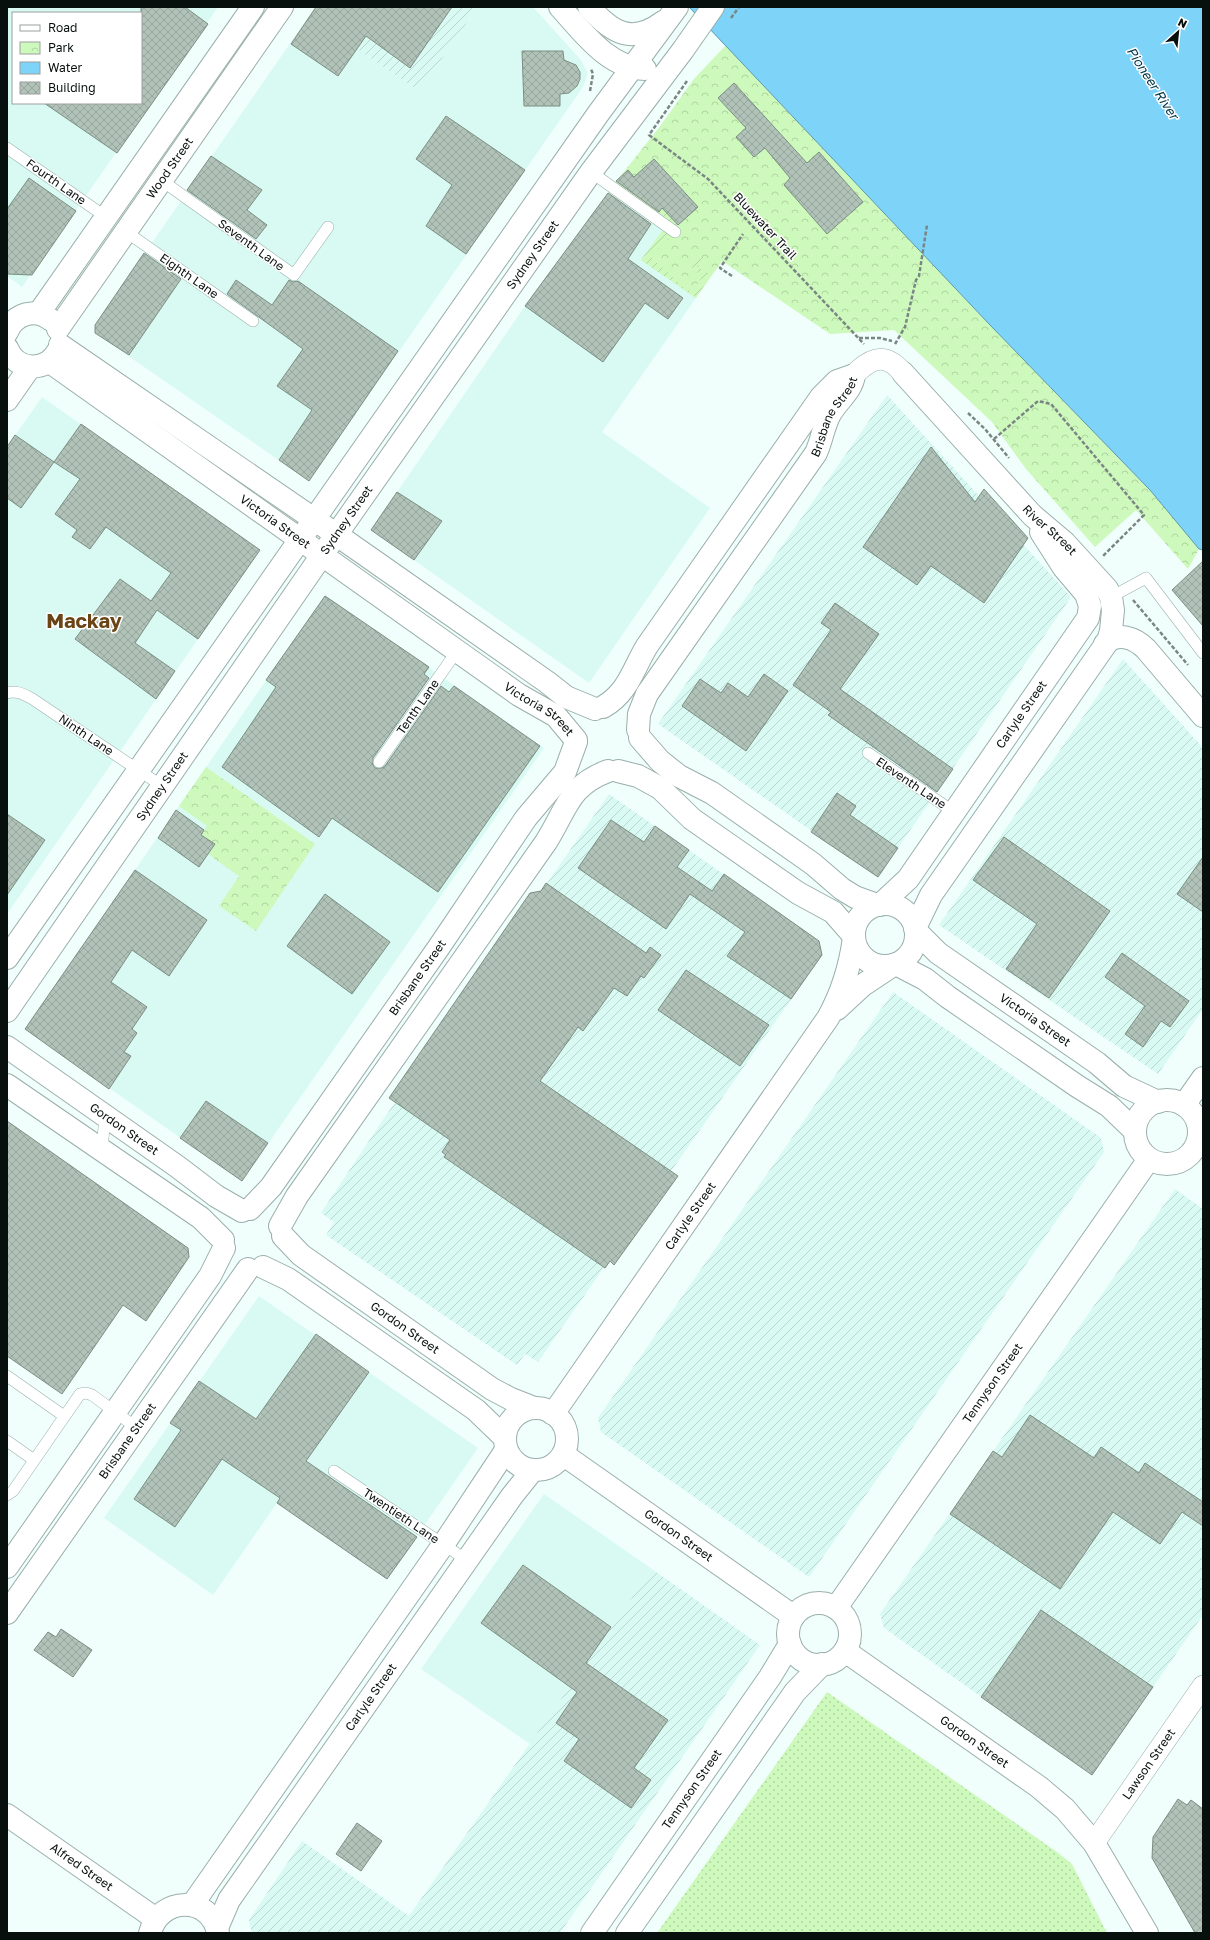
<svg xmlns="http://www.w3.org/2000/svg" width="1210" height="1940" viewBox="0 0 1210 1940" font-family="'Golos Text',sans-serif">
<defs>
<pattern id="industrial-furrows" width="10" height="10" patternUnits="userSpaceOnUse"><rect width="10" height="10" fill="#d8faf3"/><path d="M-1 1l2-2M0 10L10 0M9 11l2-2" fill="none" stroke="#b8d5cf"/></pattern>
<pattern id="grass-dots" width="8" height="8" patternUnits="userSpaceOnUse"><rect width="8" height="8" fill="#cef9bc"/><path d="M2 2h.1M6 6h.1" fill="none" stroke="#afd4a0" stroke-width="1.8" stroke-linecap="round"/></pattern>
<pattern id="park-crowns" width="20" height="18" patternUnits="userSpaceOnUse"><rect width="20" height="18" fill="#cef9bc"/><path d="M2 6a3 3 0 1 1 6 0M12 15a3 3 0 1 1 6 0" fill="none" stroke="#afd4a0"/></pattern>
<pattern id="garden-furrows" width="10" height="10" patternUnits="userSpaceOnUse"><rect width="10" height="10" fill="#cef9bc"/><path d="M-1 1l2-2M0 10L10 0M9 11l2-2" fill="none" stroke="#afd4a0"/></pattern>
<pattern id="building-cross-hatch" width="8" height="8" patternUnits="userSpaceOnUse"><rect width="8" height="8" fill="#b1c3b8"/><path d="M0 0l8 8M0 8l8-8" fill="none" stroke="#97a69d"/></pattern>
</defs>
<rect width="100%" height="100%" fill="#f1fffc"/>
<!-- built -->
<g fill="#d8faf3" fill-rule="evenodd">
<path d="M7,7H218L22,287L7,276ZM13,13H141V103H13Z"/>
<polygon points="478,7 533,7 581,60 588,73 583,87 309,481 95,333 95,325 309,16 419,91"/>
<polygon points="615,183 669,222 642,260 696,298 602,432 710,508 589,683 371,530 525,306"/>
<polygon points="42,397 260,550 7,914 7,447"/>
<polygon points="325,595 544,748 242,1181 25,1029"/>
<polygon points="259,1296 478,1448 387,1579 277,1503 213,1595 104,1518"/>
<polygon points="544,1494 652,1569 530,1744 421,1669"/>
</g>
<!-- industrial -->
<g fill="url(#industrial-furrows)">
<polygon points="316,7 478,7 419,91 309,16"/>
<polygon points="887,395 1071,597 878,877 658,724"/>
<polygon points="1123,659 1203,748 1203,1009 1158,1074 939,925"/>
<polygon points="609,794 819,941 822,955 538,1362 525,1354 517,1365 326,1235 334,1222 321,1213 382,1121"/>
<polygon points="893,992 1101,1138 1104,1152 809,1577 601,1432 598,1418"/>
<polygon points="1175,1189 1203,1209 1203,1615 1092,1775 884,1628 880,1614"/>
<polygon points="652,1569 760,1645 560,1933 252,1933 249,1920 302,1841 409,1916"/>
</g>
<!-- grass -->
<polygon fill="url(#grass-dots)" points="827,1692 1057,1852 1072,1864 1107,1933 657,1933"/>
<!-- park -->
<g fill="url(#park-crowns)">
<polygon points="726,45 990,325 1150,490 1199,549 1188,569 1136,510 1095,547 1026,469 992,422 894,330 830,334 722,261 696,298 641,260 669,222 615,183 661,125 693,80"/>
<polygon points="206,767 315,844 256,931 219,906 239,876 208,854 214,844 201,835 207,826 179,806"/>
</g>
<!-- garden -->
<g fill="url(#garden-furrows)">
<polygon points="650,194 680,227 678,229 641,202"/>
<polygon points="664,229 672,235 650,256 683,287 692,292 702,277 691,266 700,256 702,258 697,266 710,276 696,298 641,260"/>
</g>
<!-- water -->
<polygon fill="#7ed3f8" stroke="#5b98b2" points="689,7 1203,7 1203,550 1199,549 1150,490 990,325"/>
<!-- building -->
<g fill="url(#building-cross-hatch)" stroke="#7c8e83">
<polygon points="141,7 185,7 208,24 117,153 44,103 141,103"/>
<polygon points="316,7 452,7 410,68 366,36 338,76 291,44"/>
<polygon points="522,51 563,51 564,60 576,65 580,72 580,79 577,86 569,93 560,94 560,106 524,106"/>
<polygon points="734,83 807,163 819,152 863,202 827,234 784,185 790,178 765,148 754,157 736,137 746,128 718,98"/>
<polygon points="446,116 525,170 466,254 426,226 452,185 416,159"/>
<polygon points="211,156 262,190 247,210 267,225 256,239 187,190"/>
<polygon points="654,159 698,207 678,225 662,208 659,212 616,181 628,170 634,177"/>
<polygon points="29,178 76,211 32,275 7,274 7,209"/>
<polygon points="608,193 651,224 628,259 683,298 668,319 645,303 603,362 525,306"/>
<polygon points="144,253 181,279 129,355 95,333 95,325"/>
<polygon points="236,280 272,305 289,280 293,282 298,281 398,351 309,481 279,460 312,410 277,386 303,349 227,294"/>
<polygon points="81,424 260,550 198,639 157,610 135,643 175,671 156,699 75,639 120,579 151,601 171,573 106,527 90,549 72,537 77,530 55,514 80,479 54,462"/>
<polygon points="15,435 54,462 21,508 7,498 7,447"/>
<polygon points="931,447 975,502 984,489 1028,538 984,603 931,566 917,585 863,547"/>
<polygon points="397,492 442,521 414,560 371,530"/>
<polygon points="1203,561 1203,626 1172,590"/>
<polygon points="325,596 429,667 424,674 429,678 373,758 373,765 375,768 382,768 385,766 441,686 449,692 454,686 540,746 438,892 332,818 319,837 222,767 276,687 266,680"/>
<polygon points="835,603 879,634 840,689 953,769 937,792 828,715 831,712 793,685 831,630 821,623"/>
<polygon points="764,674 788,691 746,751 682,706 700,679 721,693 728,683 748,697"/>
<polygon points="837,793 856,806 850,815 898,848 878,877 811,832"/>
<polygon points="176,810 204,830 201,835 215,844 199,867 158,838"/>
<polygon points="7,814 45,840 7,895"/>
<polygon points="611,820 644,842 655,826 689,850 677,867 712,891 724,874 819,941 822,955 791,999 727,956 745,932 690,894 666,929 578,868"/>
<polygon points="1004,837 1110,911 1049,998 1006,969 1037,924 973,880"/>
<polygon points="1203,857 1203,912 1177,894"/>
<polygon points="135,870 207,920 169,976 132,950 111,982 147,1007 132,1029 137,1033 124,1052 131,1056 109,1089 25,1029"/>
<polygon points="546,883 646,953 650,947 661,955 644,978 641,976 627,996 614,988 583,1031 578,1027 540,1081 678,1176 614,1265 610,1261 605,1268 444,1157 446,1155 442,1152 450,1140 389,1098 530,893 541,891"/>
<polygon points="325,894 390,942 352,994 287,946"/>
<polygon points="1122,953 1189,1001 1170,1027 1161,1021 1143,1047 1125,1034 1145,1006 1105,977"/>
<polygon points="686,970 769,1025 740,1066 658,1010"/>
<polygon points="206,1101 268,1143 242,1181 180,1138"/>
<polygon points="7,1121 188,1248 189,1257 146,1321 123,1305 62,1394 7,1356"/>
<polygon points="316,1334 369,1372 306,1461 417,1537 387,1579 277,1503 280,1498 222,1459 175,1527 134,1499 181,1430 170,1423 199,1381 256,1419"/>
<polygon points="1030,1415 1094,1458 1101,1447 1139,1473 1145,1463 1203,1502 1203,1526 1182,1512 1160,1544 1113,1512 1060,1589 950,1514 993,1451 1002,1457"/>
<polygon points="523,1565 611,1627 586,1663 668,1720 634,1768 651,1780 631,1808 564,1761 579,1739 556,1723 577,1692 481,1623"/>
<polygon points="1041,1610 1153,1687 1092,1775 981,1697"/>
<polygon points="61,1629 92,1650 73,1677 34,1650 48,1632 56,1637"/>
<polygon points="1178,1799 1187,1805 1191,1800 1203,1809 1203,1933 1195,1933 1152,1858 1153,1837"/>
<polygon points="357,1823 382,1841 361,1871 336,1854"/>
</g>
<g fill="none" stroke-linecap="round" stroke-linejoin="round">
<!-- lane casing -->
<g stroke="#99afab" stroke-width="12">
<g id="lane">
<polyline points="7,148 106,217"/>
<polyline points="591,172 675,232"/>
<polyline points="161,180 294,275 328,227"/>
<polyline points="125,231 253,321"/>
<polyline points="1111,597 1146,578 1203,653"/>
<path d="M7,693C16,690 23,694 31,698L162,786"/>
<polyline points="868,753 954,812"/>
<polyline points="379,762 457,651"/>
<polyline points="102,1150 104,1127 108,1118"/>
<polyline points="7,1376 64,1416"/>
<polyline points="7,1441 34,1460"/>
<polyline points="334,1471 468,1561"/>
<polyline points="7,1495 13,1491 80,1394 86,1393 92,1395 137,1428"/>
</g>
</g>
<!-- street casing -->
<g stroke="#99afab" stroke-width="22">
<g id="street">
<path d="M858,371C875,355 888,355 903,373"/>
<path id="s1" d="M1094,1843L1203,1686"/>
</g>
</g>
<!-- secondary casing -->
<g stroke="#99afab" stroke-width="24">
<g id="secondary">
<path d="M560,7C583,32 608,68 645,69"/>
<path d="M589,7C612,33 632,45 663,22"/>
<polyline points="39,313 253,7"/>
<path id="s2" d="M58,329L282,7"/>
<path d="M7,332C14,314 35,307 51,320"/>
<polyline points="60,345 337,535 547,682 566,697 595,709"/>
<path d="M7,348C16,371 46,373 58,351"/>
<path id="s3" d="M50,362L519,695L556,716L576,740"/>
<path id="s4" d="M903,373L1032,515L1065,543L1107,589L1111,597L1113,610L1111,631L1108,641L931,895L915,928"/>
<polyline points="7,400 30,367"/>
<path d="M1105,644C1117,631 1135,638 1146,649L1203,716"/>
<path d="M603,707C628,693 633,669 647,646L821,397L837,381L854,375"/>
<path id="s5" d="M638,730L639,714L647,694L816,453C822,440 823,427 830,414C838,400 852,391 854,375"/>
<polyline points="640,738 660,761 679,776 712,793 813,864 842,889 855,897 877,905"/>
<polyline points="618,771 638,776 660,788 692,819 798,893 833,912 854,936"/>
<circle cx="885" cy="935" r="31"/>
<path id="s6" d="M880,905L908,879L1088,618L1090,606L1086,594L1064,568L1041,532"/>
<path id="s7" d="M916,931L938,953L1097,1063L1124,1086L1158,1102"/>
<polyline points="7,958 598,114 677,7"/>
<polyline points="896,964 925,979 948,997 1077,1086 1109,1106 1135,1131"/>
<polyline points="837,1009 863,985 893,965"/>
<path id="s8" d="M7,1011L322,555L591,172L683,50L713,7"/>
<path id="s9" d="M7,1047L178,1167L216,1196L242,1211"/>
<polyline points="7,1085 201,1218 223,1240"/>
<circle cx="1167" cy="1132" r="32"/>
<polyline points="1184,1105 1203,1078"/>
<path id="s10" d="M250,1209L271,1187L439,947L526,818L565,772L576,742"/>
<path d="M280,1226L297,1196L546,842C567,809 568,786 608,771"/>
<path id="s11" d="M283,1236L301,1255L492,1389L511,1399L534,1408"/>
<polyline points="263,1267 288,1279 476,1410 504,1437"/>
<circle cx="536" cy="1439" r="31"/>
<path id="s12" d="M553,1414L828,1018C842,993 850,967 854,938"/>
<path id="s13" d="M564,1455L793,1616"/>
<polyline points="7,1567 210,1276 224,1248"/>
<circle cx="819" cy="1634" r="31"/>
<path id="s14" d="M836,1608L1149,1159"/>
<path id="s15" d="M7,1613L248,1269"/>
<path id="s16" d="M845,1651L1039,1787L1065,1809L1094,1843L1147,1933"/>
<path id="s17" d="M7,1815L156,1919"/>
<polyline points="192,1905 443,1545 506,1450"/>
<path id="s18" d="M217,1928L229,1900L512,1496L532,1471"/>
<path d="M150,1933C159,1896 211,1895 218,1933"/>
<path id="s19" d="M592,1933L770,1677L790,1644"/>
<polyline points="627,1933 795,1692 822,1664"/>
</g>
</g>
<!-- path -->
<g stroke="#7b8684" stroke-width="2.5" stroke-dasharray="4 2" stroke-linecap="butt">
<polyline points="731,18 739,7"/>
<polyline points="687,81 649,135 708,179 864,344"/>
<polyline points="590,91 593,74 591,69"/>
<polyline points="732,276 720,268 743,234"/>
<polyline points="859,338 880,338 892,341"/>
<polyline points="895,344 905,327 916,280 919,276 927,225"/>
<polyline points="968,413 985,429 1009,458"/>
<polyline points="994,439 1038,401 1051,404 1144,515 1103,556"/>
<polyline points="1133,600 1188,665"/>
</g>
<!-- lane -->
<use href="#lane" stroke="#fff" stroke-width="11"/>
<!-- street -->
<use href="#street" stroke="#fff" stroke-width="21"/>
<!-- secondary -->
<use href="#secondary" stroke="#fff" stroke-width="22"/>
</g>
<g text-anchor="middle" stroke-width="3" stroke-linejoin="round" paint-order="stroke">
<!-- street labels -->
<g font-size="12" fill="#08100e" stroke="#fff">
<text dy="4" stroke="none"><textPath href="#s2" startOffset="196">Wood Street</textPath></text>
<text transform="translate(56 182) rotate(35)" y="4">Fourth Lane</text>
<text transform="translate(765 226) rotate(47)" y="4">Bluewater Trail</text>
<text transform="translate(251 245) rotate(36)" y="4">Seventh Lane</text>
<text dy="4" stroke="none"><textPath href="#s8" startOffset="921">Sydney Street</textPath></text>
<text transform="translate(189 276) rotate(35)" y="4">Eighth Lane</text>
<text dy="4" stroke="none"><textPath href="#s5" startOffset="373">Brisbane Street</textPath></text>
<text dy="4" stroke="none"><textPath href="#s8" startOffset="597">Sydney Street</textPath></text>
<text dy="4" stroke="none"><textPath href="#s3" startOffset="276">Victoria Street</textPath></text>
<text dy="4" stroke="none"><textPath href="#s4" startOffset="215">River Street</textPath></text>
<text transform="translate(418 707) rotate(-55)" y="4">Tenth Lane</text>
<text dy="4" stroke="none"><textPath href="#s3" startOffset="600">Victoria Street</textPath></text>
<text dy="4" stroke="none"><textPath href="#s6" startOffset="238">Carlyle Street</textPath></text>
<text transform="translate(86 735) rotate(34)" y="4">Ninth Lane</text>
<text transform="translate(911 783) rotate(34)" y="4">Eleventh Lane</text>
<text dy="4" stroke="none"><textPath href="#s8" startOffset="273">Sydney Street</textPath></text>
<text dy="4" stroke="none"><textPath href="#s10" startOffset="286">Brisbane Street</textPath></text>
<text dy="4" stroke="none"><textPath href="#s7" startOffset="149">Victoria Street</textPath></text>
<text dy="4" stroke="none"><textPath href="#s9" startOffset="143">Gordon Street</textPath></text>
<text dy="4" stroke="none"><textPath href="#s12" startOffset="241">Carlyle Street</textPath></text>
<text dy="4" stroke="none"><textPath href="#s11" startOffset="153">Gordon Street</textPath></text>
<text dy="4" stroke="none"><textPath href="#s14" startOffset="274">Tennyson Street</textPath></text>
<text dy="4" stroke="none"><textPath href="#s15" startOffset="210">Brisbane Street</textPath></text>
<text transform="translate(401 1516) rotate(34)" y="4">Twentieth Lane</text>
<text dy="4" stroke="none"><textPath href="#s13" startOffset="140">Gordon Street</textPath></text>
<text dy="4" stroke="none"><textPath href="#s18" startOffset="278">Carlyle Street</textPath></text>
<text dy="4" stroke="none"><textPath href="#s16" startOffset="158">Gordon Street</textPath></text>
<text dy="4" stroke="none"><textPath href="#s1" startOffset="96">Lawson Street</textPath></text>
<text dy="4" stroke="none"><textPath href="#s19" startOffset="175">Tennyson Street</textPath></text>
<text dy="4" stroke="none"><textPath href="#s17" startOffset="91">Alfred Street</textPath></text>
</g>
<!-- water labels -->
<g font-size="13" font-style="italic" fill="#003447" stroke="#fff">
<text transform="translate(1153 83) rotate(57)" y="5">Pioneer River</text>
</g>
<!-- town labels -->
<g font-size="20" font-weight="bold" fill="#6a4415" stroke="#fff">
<text x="84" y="628">Mackay</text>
</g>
</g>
<!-- border -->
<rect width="1210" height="1940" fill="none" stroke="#08100e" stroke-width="16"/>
<!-- legend -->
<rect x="12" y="12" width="130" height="92" fill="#ffffff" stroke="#9c9f9f"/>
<rect x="20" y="25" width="20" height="6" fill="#ffffff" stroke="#9c9f9f"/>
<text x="48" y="32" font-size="12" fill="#08100e">Road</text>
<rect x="20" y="42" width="20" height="12" fill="url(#park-crowns)" stroke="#9c9f9f"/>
<text x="48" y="52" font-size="12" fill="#08100e">Park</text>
<rect x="20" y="62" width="20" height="12" fill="#7ed3f8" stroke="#9c9f9f"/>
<text x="48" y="72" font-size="12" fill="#08100e">Water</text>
<rect x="20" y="82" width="20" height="12" fill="url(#building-cross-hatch)" stroke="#9c9f9f"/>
<text x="48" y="92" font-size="12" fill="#08100e">Building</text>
<!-- north arrow -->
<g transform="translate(1178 32) rotate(27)" stroke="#ffffff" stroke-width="3" paint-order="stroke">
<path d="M0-3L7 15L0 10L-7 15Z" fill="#08100e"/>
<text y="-6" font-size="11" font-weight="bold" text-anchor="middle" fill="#08100e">N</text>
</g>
</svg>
